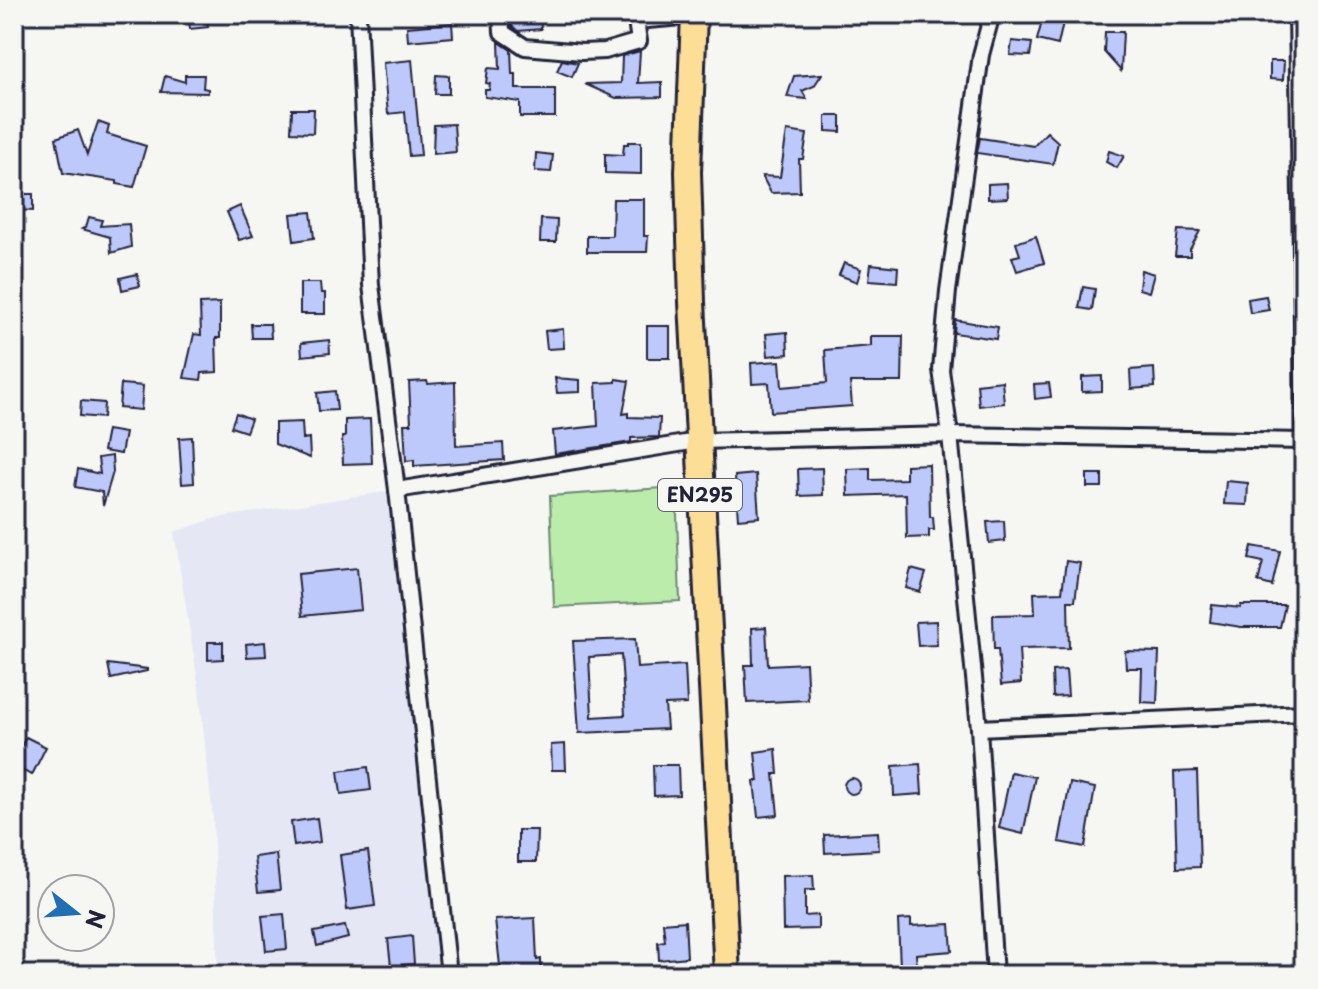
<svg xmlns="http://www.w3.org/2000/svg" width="1318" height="989" viewBox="0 0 1318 989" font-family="'Playpen Sans',sans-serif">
<rect width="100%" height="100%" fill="#f6f6f2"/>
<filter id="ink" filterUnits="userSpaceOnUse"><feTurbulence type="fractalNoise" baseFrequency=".0125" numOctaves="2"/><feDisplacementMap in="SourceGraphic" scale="16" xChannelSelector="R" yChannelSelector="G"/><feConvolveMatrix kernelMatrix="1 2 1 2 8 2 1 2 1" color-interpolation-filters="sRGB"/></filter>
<g filter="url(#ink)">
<!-- built -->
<polygon fill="#e5e8f4" points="397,490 449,975 218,975 213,819 199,689 174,532 216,518"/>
<!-- green -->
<polygon fill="#bbecac" stroke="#6e8774" stroke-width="2" points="676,487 680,601 554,607 550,496"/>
<!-- building -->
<g fill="#bdc9fa" stroke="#22223b" stroke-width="2" fill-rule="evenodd">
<polygon points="188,14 207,14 208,27 190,29"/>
<polygon points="511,14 540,14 541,29 518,31 512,26"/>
<polygon points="1044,14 1064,18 1058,45 1037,40"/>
<polygon points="452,23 453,37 408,41 407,27"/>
<polygon points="1105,32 1123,32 1121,71 1104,52"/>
<polygon points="1012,41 1032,43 1030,56 1010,55"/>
<polygon points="499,42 511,50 512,74 516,74 516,89 555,89 555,117 520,117 520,102 485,97 485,90 489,90 490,84 486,83 488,68 500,69"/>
<polygon points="640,51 638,83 662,82 662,97 616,98 585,84 621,83 622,56"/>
<polygon points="412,60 421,155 409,156 405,112 388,114 383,63"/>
<polygon points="562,60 578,63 572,77 557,71"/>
<polygon points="1270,61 1284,61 1283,80 1270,79"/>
<polygon points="822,74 814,86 802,91 807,99 787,97 794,76"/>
<polygon points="185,75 204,75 203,88 208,89 208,93 161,92 165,76 185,82"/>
<polygon points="436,75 449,76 449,94 435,94"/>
<polygon points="292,109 314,109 313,133 291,132"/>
<polygon points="826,116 841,116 841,132 826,131"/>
<polygon points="98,122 109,126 107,134 146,146 134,187 117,184 117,181 63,173 56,138 78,130 87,155"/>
<polygon points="454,124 456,152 433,154 434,125"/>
<polygon points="787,131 807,134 803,159 799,159 800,192 771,193 762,176 780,177"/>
<polygon points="1047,132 1058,142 1053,164 977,153 980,138 1034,146"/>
<polygon points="628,142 641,142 641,174 605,173 605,154 623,155 624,144 628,144"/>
<polygon points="1109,151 1124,156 1117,168 1106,162"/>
<polygon points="536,153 553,155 551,172 535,171"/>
<polygon points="1007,183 1008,198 988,199 988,184"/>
<polygon points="20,194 33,194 33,211 19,210"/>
<polygon points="613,199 644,199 644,236 648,236 647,252 587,252 587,236 612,236"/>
<polygon points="240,206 253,236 239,240 227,212"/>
<polygon points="311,212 314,238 294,241 291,214"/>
<polygon points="89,217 102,220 100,226 129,224 131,247 111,253 110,237 82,229 86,227"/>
<polygon points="541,219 557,220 556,242 540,242"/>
<polygon points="1178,230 1200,231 1190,249 1190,256 1175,256"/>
<polygon points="1036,236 1044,263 1017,271 1012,257 1020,255 1016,243"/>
<polygon points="844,263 861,269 857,282 839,275"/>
<polygon points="871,264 898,267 897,282 869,280"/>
<polygon points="1141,270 1154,274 1149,292 1139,289"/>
<polygon points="137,274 140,286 122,290 120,278"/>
<polygon points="300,283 320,283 321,293 325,293 325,314 300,314"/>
<polygon points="1083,287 1095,289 1092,310 1079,308"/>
<polygon points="1266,296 1269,310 1250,313 1248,299"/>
<polygon points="220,303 220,338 216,338 217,372 202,373 201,380 184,378 194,334 201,335 200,304"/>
<polygon points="955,320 998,327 996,339 954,333"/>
<polygon points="251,324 270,324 271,338 252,338"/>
<rect x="647" y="326" width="23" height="32"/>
<polygon points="563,329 564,348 547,349 545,331"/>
<polygon points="787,332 788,354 768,356 766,334"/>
<polygon points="871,336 903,336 902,382 850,382 852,406 771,412 769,383 752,384 751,363 780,361 782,387 827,383 825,350 871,346"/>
<polygon points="329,340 330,353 302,356 301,343"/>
<polygon points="1154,368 1155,387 1131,389 1130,370"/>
<polygon points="1102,376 1102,391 1082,392 1082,377"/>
<polygon points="555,378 580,380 580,392 557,393"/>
<polygon points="616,379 629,381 623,414 628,413 628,417 660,418 659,437 631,438 631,442 555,454 553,431 598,426 596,383 616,382"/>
<polygon points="427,381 428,384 455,382 456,446 503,443 504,460 414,466 414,460 406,461 404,424 411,424 409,382"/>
<polygon points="1002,381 1004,403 979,406 977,384"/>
<polygon points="1049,383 1051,397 1035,399 1034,384"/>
<polygon points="121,384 143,386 141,410 119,408"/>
<polygon points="335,391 337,410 319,411 317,393"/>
<polygon points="81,401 104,403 103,418 80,416"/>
<polygon points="236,413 251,419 246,432 231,427"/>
<polygon points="370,419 372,463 343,464 342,437 345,437 345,420"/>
<polygon points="302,422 303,439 309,438 310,458 275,444 275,423"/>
<polygon points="107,430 125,433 121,454 103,451"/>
<polygon points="192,437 194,483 182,484 179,438"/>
<polygon points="112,456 113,472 103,506 102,492 75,487 78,469 100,474 98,458"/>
<polygon points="929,464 930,517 933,517 934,530 929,530 929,537 907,538 906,494 848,496 847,469 870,468 870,480 906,479 906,465"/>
<polygon points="822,468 823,495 799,496 798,469"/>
<polygon points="756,474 759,517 738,519 735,476"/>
<rect x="1087" y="474" width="15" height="13"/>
<polygon points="1226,481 1248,483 1247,505 1224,504"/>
<polygon points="1004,521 1005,541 989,543 987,522"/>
<polygon points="1252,546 1280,551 1272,586 1258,582 1263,562 1249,559"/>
<polygon points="1066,561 1080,563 1075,601 1068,601 1069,648 1019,649 1021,683 1001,685 998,649 994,649 993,615 1035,614 1034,593 1062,592"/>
<polygon points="357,568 361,610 302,616 298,574"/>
<polygon points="911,569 926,573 920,592 906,588"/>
<polygon points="1212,605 1241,608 1241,605 1285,605 1280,627 1241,627 1210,622"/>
<polygon points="936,621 937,645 918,646 916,622"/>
<polygon points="766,627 768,665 806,663 808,700 747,703 745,665 753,665 752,628"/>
<path d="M635,639L637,668L685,665L687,704L665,705L667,729L579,733L573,641ZM621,655L625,715L592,717L589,657Z"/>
<polygon points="208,642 223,642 223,659 208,660"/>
<polygon points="265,642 266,656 247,657 246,644"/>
<polygon points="1125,651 1159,652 1157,703 1141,702 1142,668 1126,668"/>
<polygon points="108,664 147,669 147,671 111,679"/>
<polygon points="1066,670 1068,696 1053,697 1052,671"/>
<polygon points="26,737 46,747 32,775 14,767 14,760"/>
<polygon points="565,744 566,770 552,770 551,745"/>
<polygon points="776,749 778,774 774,774 778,815 758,817 754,781 758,781 755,752"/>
<polygon points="920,764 922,794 894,796 893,766"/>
<polygon points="653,765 678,765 679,795 654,796"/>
<polygon points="368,767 371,790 341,794 338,771"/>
<polygon points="1197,771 1200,867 1177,868 1174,772"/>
<polygon points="1011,772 1035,777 1023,834 999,828"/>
<circle cx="852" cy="786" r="8"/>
<polygon points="1070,783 1095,788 1085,847 1059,842"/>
<polygon points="317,818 320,842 294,846 291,822"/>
<polygon points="518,830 537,830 536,862 518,862"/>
<polygon points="878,832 879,850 825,853 824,835"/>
<polygon points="368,851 375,906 347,910 340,855"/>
<polygon points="276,854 280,890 258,892 254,857"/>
<polygon points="813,875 814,890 805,890 805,916 818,915 818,929 783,930 782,876"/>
<polygon points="284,914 287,949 266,951 262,916"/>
<polygon points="535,918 537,960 541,959 541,975 501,975 495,920"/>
<polygon points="911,919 911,926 950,924 952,951 916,954 917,966 900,967 898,920"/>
<polygon points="685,921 687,957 659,960 658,942 665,941 663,923"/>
<polygon points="345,926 348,938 317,946 314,932"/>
<polygon points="412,936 414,964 391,966 388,939"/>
</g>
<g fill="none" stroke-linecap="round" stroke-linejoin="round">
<!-- minor casing -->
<g stroke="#22223b" stroke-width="20">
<g id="minor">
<polyline points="358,14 371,285 397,490 449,975"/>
<polyline points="501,14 502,32 525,47 582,52 605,51 639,41 636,21 694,16"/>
<polyline points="992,14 981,55 948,291 941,370 950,435 979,728 995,975"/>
<polyline points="1297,14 1304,441"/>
<polyline points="397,490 697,441 950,435 1304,441"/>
<polyline points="979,728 1304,713"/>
</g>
</g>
<!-- primary casing -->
<g stroke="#22223b" stroke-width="30">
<polyline id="primary" points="694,14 688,172 692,302 727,975"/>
</g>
<!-- minor -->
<use href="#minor" stroke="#f6f6f2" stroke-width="14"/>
<!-- primary -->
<use href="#primary" stroke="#fdde96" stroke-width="24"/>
</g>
</g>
<g text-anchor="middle" stroke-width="6" stroke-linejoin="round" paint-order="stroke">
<!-- shield labels -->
<rect fill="#f6f6f2" stroke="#626272" stroke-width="2" x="658" y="479" width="84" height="32" rx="6"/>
<g font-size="20" font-weight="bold" fill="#22223b">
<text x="700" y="502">EN295</text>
</g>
</g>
<!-- margin -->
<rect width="1318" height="989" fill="none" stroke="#f6f6f2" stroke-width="48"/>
<rect x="24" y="24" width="1270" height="941" fill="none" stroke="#22223b" stroke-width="3" filter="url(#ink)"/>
<!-- north arrow -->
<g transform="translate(76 913) rotate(107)"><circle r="38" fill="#f6f6f2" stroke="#a1a1a9" stroke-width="2"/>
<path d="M0-6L14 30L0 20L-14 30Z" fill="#1f6fb2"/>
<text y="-12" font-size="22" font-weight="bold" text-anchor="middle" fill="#22223b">N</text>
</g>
</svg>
